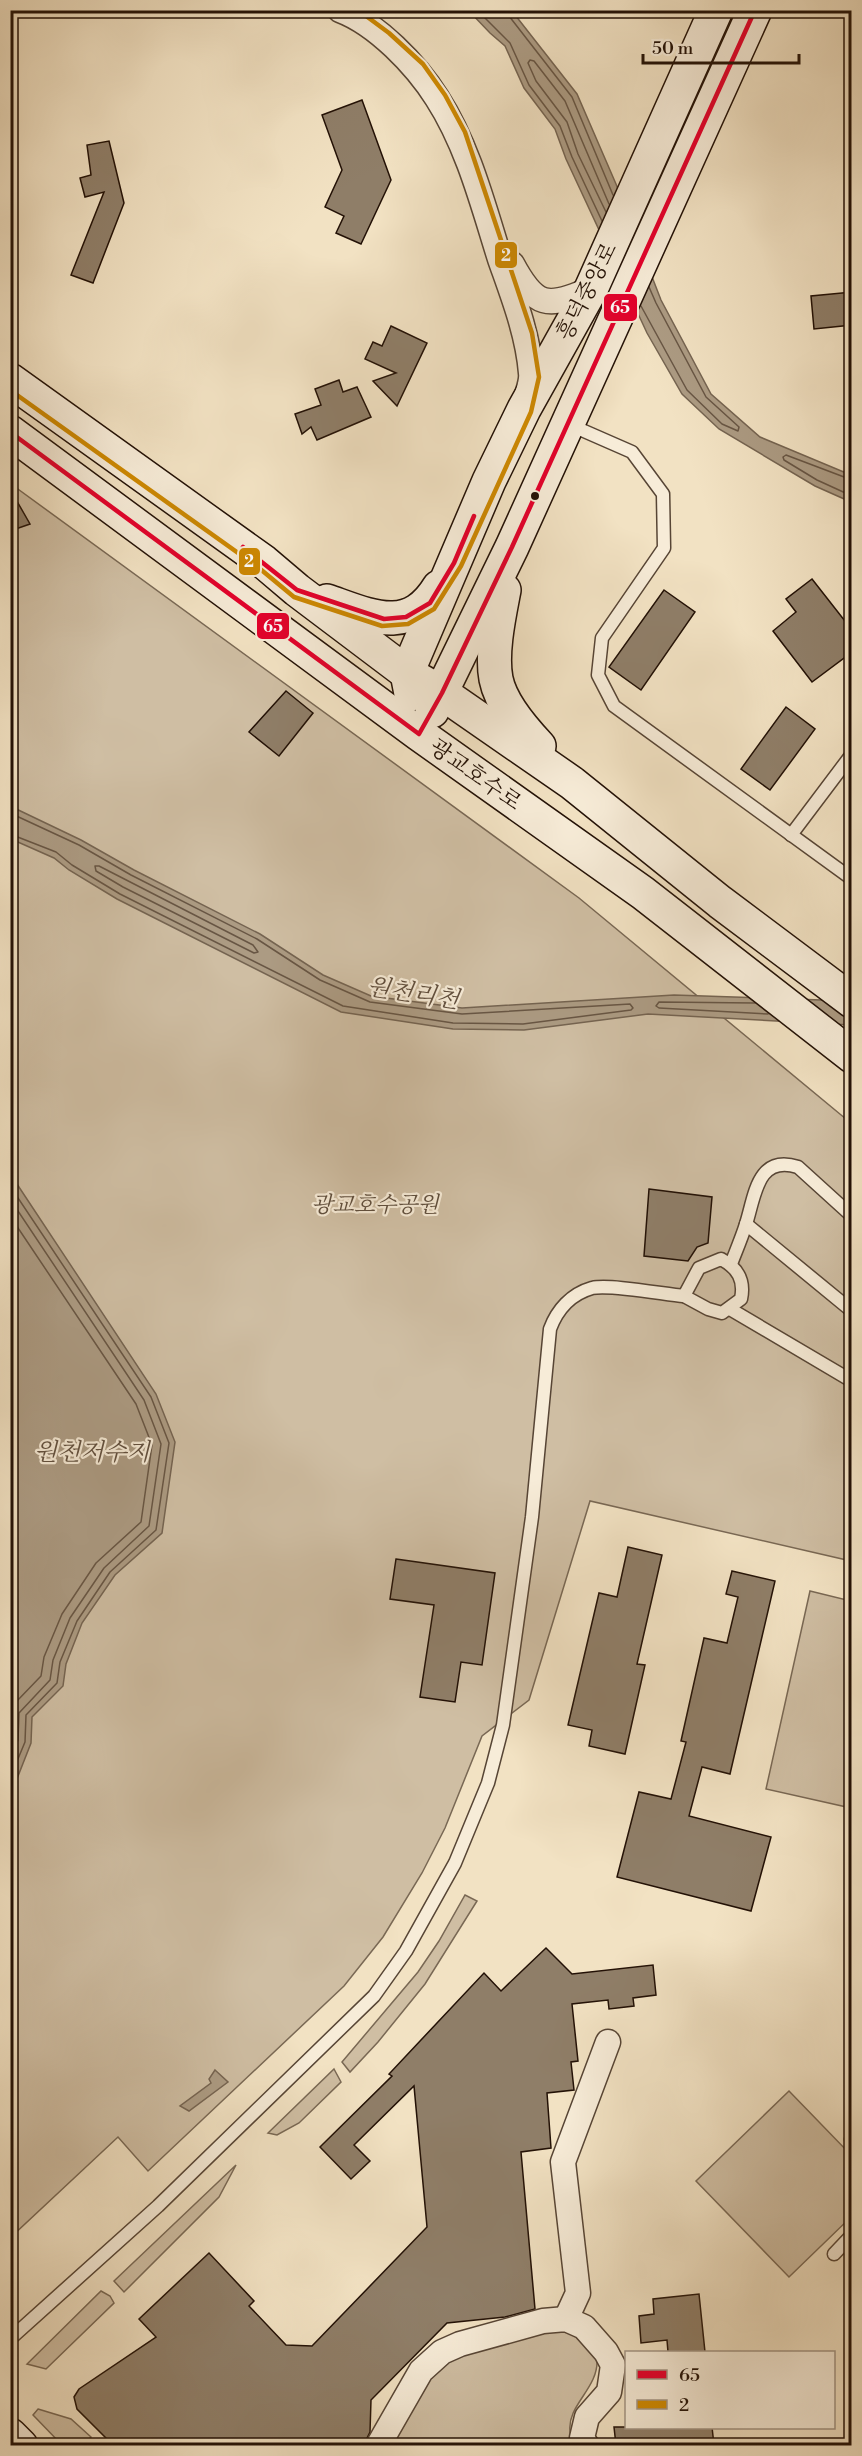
<svg xmlns="http://www.w3.org/2000/svg" width="862" height="2456" viewBox="0 0 862 2456" font-family="'Libre Bodoni','Noto Serif KR',serif">
<rect width="100%" height="100%" fill="#f2e2c3"/>
<filter id="stains"><feTurbulence type="fractalNoise" baseFrequency=".00333" numOctaves="4"/><feColorMatrix values="0 0 0 0 .2 0 0 0 0 .09 0 0 0 0 .02 0 0 0 .5 -.17"/></filter>
<radialGradient id="worn" r=".72"><stop offset=".6" stop-color="#630" stop-opacity="0"/><stop offset="1" stop-color="#630" stop-opacity=".3"/></radialGradient>
<!-- green -->
<g fill="#cfbea3" stroke="#796854" stroke-width="1.5">
<polygon points="11,484 579,898 852,1124 851,1561 590,1501 529,1700 482,1736 445,1828 422,1873 383,1937 344,1986 148,2171 118,2137 11,2237"/>
<polygon points="810,1591 851,1601 851,1808 766,1789"/>
<polygon points="465,1895 477,1901 425,1984 378,2042 350,2072 342,2062 418,1972 439,1941"/>
<polygon points="334,2069 341,2082 299,2123 277,2135 268,2133"/>
<polygon points="789,2091 851,2155 852,2216 789,2277 696,2181"/>
<polygon points="236,2165 219,2197 124,2292 114,2281"/>
<polygon points="101,2291 110,2296 114,2303 46,2369 27,2364"/>
<path d="M562,2328L576,2337L597,2359C599,2388 567,2405 570,2431C570,2436 573,2441 574,2445L387,2446L427,2376L462,2353Z"/>
<polygon points="38,2409 71,2419 91,2437 86,2443 88,2445 62,2445 33,2415"/>
</g>
<!-- water -->
<g fill="#ac9b83" stroke="#756451" stroke-width="1.5">
<polygon points="469,11 512,11 577,94 616,184 661,300 711,394 760,437 851,475 851,502 815,486 719,429 682,394 647,333 566,159 555,129 524,88 505,46 490,33"/>
<polygon points="10,806 81,840 134,870 260,934 323,975 371,996 462,1008 674,995 851,1001 851,1025 648,1014 524,1030 453,1029 341,1012 117,899 69,870 54,858 11,839"/>
<polygon points="11,1175 156,1394 175,1442 162,1533 115,1575 82,1623 66,1664 63,1686 32,1717 31,1743 11,1794"/>
<polygon points="215,2070 228,2082 189,2111 180,2106 211,2083 209,2079"/>
</g>
<g fill="none" stroke-linecap="round" stroke-linejoin="round">
<!-- shore -->
<g stroke="#685644" stroke-width="1.5">
<polyline points="477,10 510,43 529,85 560,126 572,157 602,221"/>
<polyline points="507,10 509,16 572,97 613,195"/>
<polyline points="606,212 578,154 567,122 536,81 528,63 530,60 534,61 565,101 609,204"/>
<polyline points="641,306 687,390 722,424 738,431 739,427 706,397 656,303 649,287"/>
<polyline points="852,480 786,455 783,457 784,460 817,480 852,496"/>
<polyline points="10,813 79,845 131,875 257,939 320,980 370,1002 462,1014 630,1004 633,1008 631,1010 523,1024 453,1023 343,1006 120,894 72,865 56,852 10,834"/>
<polygon points="95,866 99,866 253,945 258,952 254,953 123,887 96,871"/>
<polyline points="755,1003 659,1002 656,1006 659,1008 768,1014"/>
<polyline points="10,1186 151,1397 169,1443 156,1530 110,1572 77,1621 60,1662 57,1683 26,1715 25,1742 10,1778"/>
<polyline points="10,1199 144,1400 161,1444 149,1526 104,1568 70,1618 53,1660 50,1680 19,1713 18,1740 10,1758"/>
<polyline points="10,1216 136,1404 152,1445 141,1522 96,1563 62,1614 44,1657 41,1676 16,1702 10,1711"/>
</g>
</g>
<!-- building -->
<g fill="#8f7e68" stroke="#231106" stroke-width="1.5">
<polygon points="362,100 391,180 361,244 336,233 344,216 325,207 342,170 322,115"/>
<polygon points="109,141 124,203 93,283 71,275 104,192 85,197 80,178 91,175 87,145"/>
<polygon points="852,292 852,325 814,329 811,296"/>
<polygon points="391,326 427,343 397,406 373,381 396,373 365,359 373,342 382,346"/>
<polygon points="339,380 343,392 357,387 371,417 317,440 311,427 302,434 295,414 321,405 315,389"/>
<polygon points="10,489 30,524 10,531"/>
<polygon points="812,579 852,630 852,652 812,682 773,631 796,612 786,599"/>
<polygon points="664,590 695,612 641,690 609,667"/>
<polygon points="286,691 313,713 279,756 249,732"/>
<polygon points="786,707 815,729 770,790 741,769"/>
<polygon points="649,1189 712,1197 708,1243 697,1247 688,1261 644,1256"/>
<polygon points="628,1547 662,1555 637,1664 645,1665 625,1754 589,1746 592,1730 568,1725 599,1593 617,1597"/>
<polygon points="396,1559 495,1573 482,1665 461,1662 455,1702 420,1697 434,1605 390,1599"/>
<polygon points="732,1571 775,1581 730,1774 702,1767 689,1816 771,1837 751,1911 617,1877 639,1792 671,1799 686,1742 681,1741 704,1638 727,1643 738,1597 726,1594"/>
<polygon points="546,1948 572,1974 653,1965 656,1995 633,1998 634,2006 609,2009 608,2000 572,2004 578,2061 571,2062 574,2090 547,2093 551,2148 521,2152 535,2309 505,2317 447,2323 371,2400 370,2432 365,2442 334,2445 113,2445 77,2409 74,2397 79,2389 156,2337 139,2319 209,2253 254,2301 249,2306 286,2345 312,2346 427,2227 414,2086 354,2145 370,2161 351,2179 320,2147 392,2076 389,2074 484,1973 501,1991"/>
<polygon points="699,2294 705,2352 668,2352 667,2340 641,2343 639,2316 654,2314 653,2299"/>
<polygon points="614,2427 712,2427 714,2445 616,2445"/>
</g>
<g fill="none" stroke-linecap="round" stroke-linejoin="round">
<!-- lane casing -->
<g stroke="#574535" stroke-width="15">
<g id="lane">
<polyline points="568,424 632,452 663,494 664,548 602,638 598,675 614,706 852,879"/>
<polyline points="791,835 852,754"/>
<polyline points="746,1224 852,1311"/>
<path d="M721,1259C738,1268 745,1280 741,1299L722,1313L708,1309L684,1296L699,1268Z"/>
<path d="M731,1264C736,1251 742,1237 746,1224C755,1196 757,1154 798,1167L852,1216"/>
<polyline points="730,1309 852,1381"/>
<polyline points="851,2139 852,2140"/>
<polyline points="834,2254 852,2235"/>
<path d="M10,2339L158,2206L374,1996L406,1951L455,1863L488,1783L503,1725L532,1517L550,1329C557,1310 571,1294 592,1288C610,1284 663,1294 684,1296"/>
</g>
</g>
<!-- street casing -->
<g stroke="#574535" stroke-width="27">
<g id="street">
<path d="M340,10C377,24 416,65 437,98C468,146 483,205 500,259C513,296 528,334 531,373C532,380 529,388 527,395"/>
<path d="M512,264C535,307 547,309 591,289"/>
<polyline points="566,2319 578,2293 563,2162 608,2042"/>
<polyline points="378,2446 421,2371 442,2352 460,2344 543,2321 566,2319 584,2327 606,2352 613,2365 609,2392 587,2417 582,2438 587,2446"/>
</g>
</g>
<!-- secondary casing -->
<g stroke="#231106" stroke-width="36">
<g id="secondary">
<polyline points="10,380 264,562 297,590 407,673 442,693 572,783 720,902 852,1001"/>
<polyline points="10,432 419,734 643,893 852,1056"/>
<path d="M504,590C499,616 491,653 496,679C501,704 522,728 539,746"/>
<path d="M327,601C370,616 409,636 439,587"/>
<polyline points="411,694 407,673 489,481 524,409 591,289 716,10"/>
<polyline points="432,711 512,547 755,10"/>
<polyline points="10,2435 21,2446"/>
</g>
</g>
<!-- lane -->
<use href="#lane" stroke="#f7ecd8" stroke-width="12"/>
<!-- street -->
<use href="#street" stroke="#f7ecd8" stroke-width="24"/>
<!-- secondary -->
<use href="#secondary" stroke="#f7ecd8" stroke-width="33"/>
<!-- bus-1 casing -->
<g stroke="#f7ecd8" stroke-width="9">
<g id="bus-1">
<polyline points="10,432 419,734 442,693 512,547 755,10"/>
<polyline points="243,547 297,590 384,619 406,617 430,603 454,563 474,516"/>
</g>
</g>
<!-- bus-2 casing -->
<g stroke="#f7ecd8" stroke-width="9">
<polyline id="bus-2" points="10,390 259,568 294,597 382,626 408,624 434,609 461,566 531,412 539,377 532,333 465,132 445,95 423,64 389,33 358,10"/>
</g>
<!-- bus-1 -->
<use href="#bus-1" stroke="#e4002b" stroke-width="4.5"/>
<!-- bus-2 -->
<use href="#bus-2" stroke="#cd8801" stroke-width="4.5"/>
</g>
<!-- markers -->
<circle fill="#231106" stroke="#f7ecd8" stroke-width="2" cx="535" cy="496" r="5"/>
<g text-anchor="middle" stroke-width="4.5" stroke-linejoin="round" paint-order="stroke">
<!-- street labels -->
<g font-size="22" fill="#231106" stroke="#f7ecd8">
<text transform="translate(586 291) rotate(-63)" y="8">흥덕중앙로</text>
<text transform="translate(476 774) rotate(35)" y="8">광교호수로</text>
</g>
<!-- park labels -->
<g font-size="22" font-style="italic" fill="#5f4e3d" stroke="#f7ecd8">
<text x="375" y="1212">광교호수공원</text>
</g>
<!-- water labels -->
<g font-size="24" font-style="italic" fill="#614f3e" stroke="#f7ecd8">
<text transform="translate(413 993) rotate(9)" y="8">원천리천</text>
<text x="92" y="1460">원천저수지</text>
</g>
</g>
<g stroke="#f7ecd8" stroke-width="2">
<rect x="494" y="241" width="24" height="28" rx="6" fill="#cd8801"/>
<rect x="603" y="293" width="35" height="29" rx="6" fill="#e4002b"/>
<rect x="238" y="547" width="23" height="29" rx="6" fill="#cd8801"/>
<rect x="256" y="612" width="34" height="28" rx="6" fill="#e4002b"/>
</g>
<g font-size="16" text-anchor="middle" font-weight="bold" fill="#fff">
<text x="506" y="261">2</text>
<text x="620" y="313">65</text>
<text x="249" y="567">2</text>
<text x="273" y="632">65</text>
</g>
<!-- margin -->
<rect width="862" height="2456" fill="none" stroke="#f2e2c3" stroke-width="36"/>
<rect x="12" y="12" width="838" height="2432" fill="none" stroke="#231106" stroke-width="3"/>
<rect x="18" y="18" width="826" height="2420" fill="none" stroke="#231106" stroke-width="1.5"/>
<!-- legend -->
<rect x="625" y="2351" width="210" height="78" fill="#f7ecd8" stroke="#a29484" stroke-width="1.5"/>
<rect x="637" y="2370" width="30" height="9" fill="#e4002b" stroke="#a29484" stroke-width="1.5"/>
<text x="679" y="2381" font-size="18" fill="#231106">65</text>
<rect x="637" y="2400" width="30" height="9" fill="#cd8801" stroke="#a29484" stroke-width="1.5"/>
<text x="679" y="2411" font-size="18" fill="#231106">2</text>
<!-- scale -->
<path d="M643 54v9h156v-9" fill="none" stroke="#231106" stroke-width="3"/>
<text x="652" y="54" font-size="18" fill="#231106" stroke="#f7ecd8" stroke-width="4.5" paint-order="stroke">50 m</text>
<rect width="100%" height="100%" filter="url(#stains)"/>
<rect width="100%" height="100%" fill="url(#worn)"/>
</svg>
